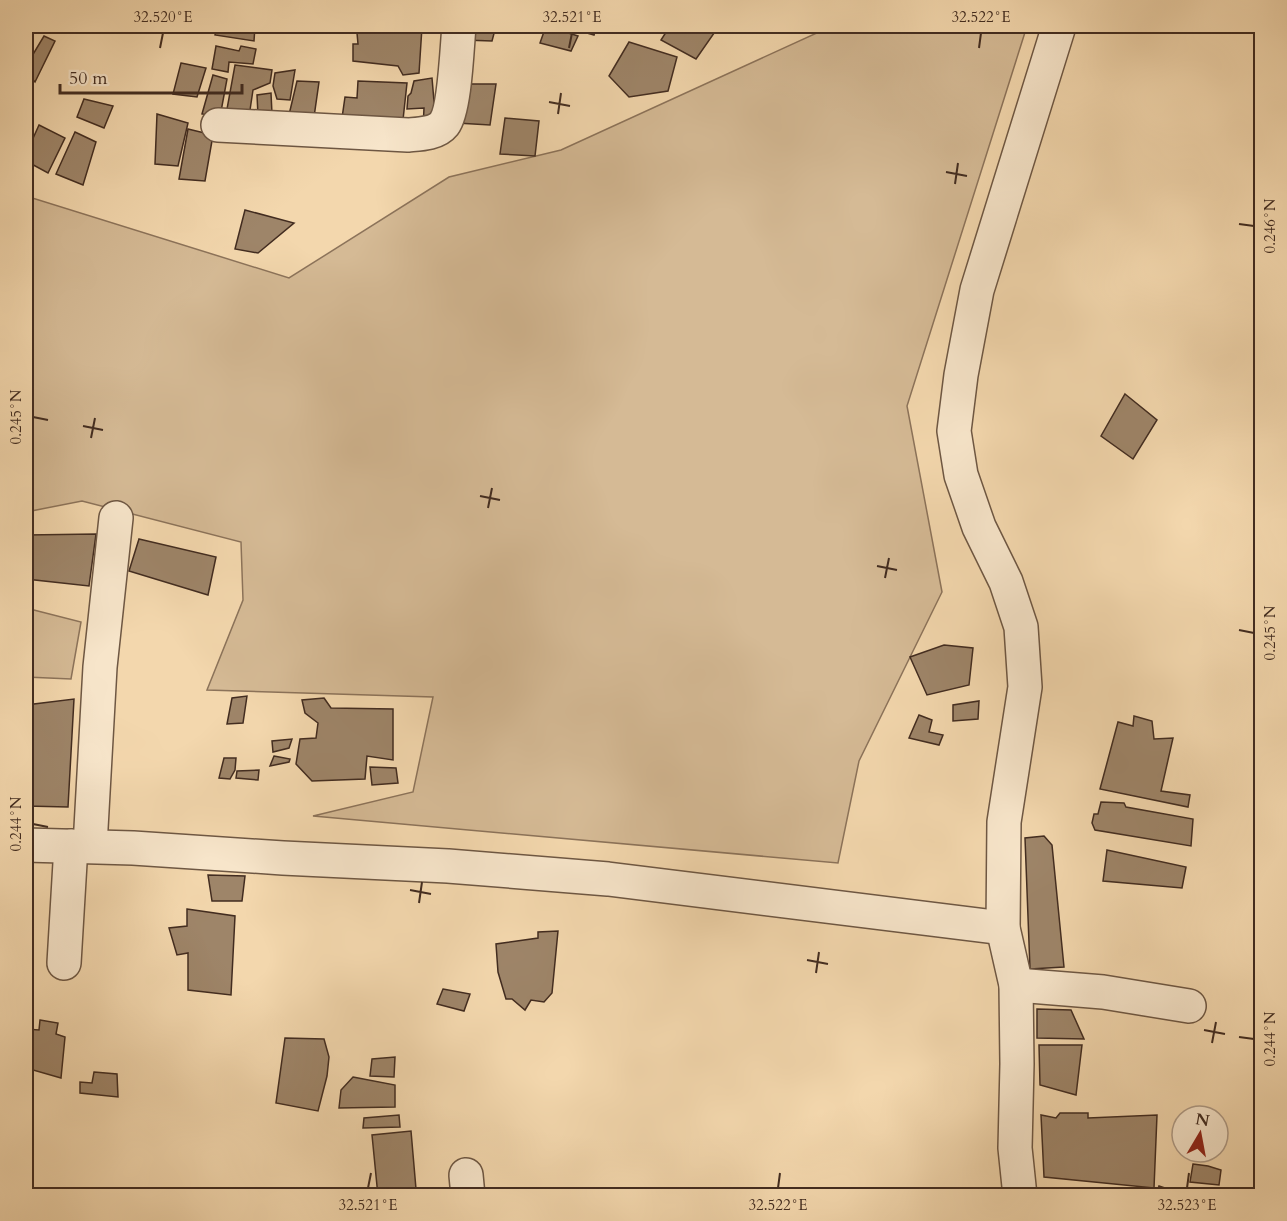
<svg xmlns="http://www.w3.org/2000/svg" width="1287" height="1221" viewBox="0 0 1287 1221" font-family="Cardo,serif">
<rect width="100%" height="100%" fill="#f3d7ad"/>
<filter id="stains"><feTurbulence type="fractalNoise" baseFrequency=".00333" numOctaves="4"/><feColorMatrix values="0 0 0 0 .2 0 0 0 0 .09 0 0 0 0 .02 0 0 0 .5 -.17"/></filter>
<radialGradient id="worn" r=".72"><stop offset=".6" stop-color="#630" stop-opacity="0"/><stop offset="1" stop-color="#630" stop-opacity=".3"/></radialGradient>
<!-- green -->
<g fill="#d5ba95" stroke="#8c735a" stroke-width="1.5">
<polygon points="832,26 1027,26 907,406 942,592 859,761 838,863 313,816 413,792 433,697 207,690 243,600 241,542 82,501 26,512 26,196 289,278 449,177 561,150"/>
<polygon points="26,608 81,622 71,679 26,677"/>
</g>
<!-- building -->
<g fill="#9e8569" stroke="#422c20" stroke-width="1.5">
<polygon points="217,26 255,26 254,41 215,35"/>
<polygon points="345,26 422,27 419,73 403,75 398,66 353,61 353,44 358,44 357,33 344,30"/>
<polygon points="466,26 496,26 492,41 464,40"/>
<polygon points="546,26 578,36 571,51 540,43"/>
<polygon points="563,26 597,26 594,35"/>
<polygon points="670,26 719,26 696,59 661,40"/>
<polygon points="44,36 55,41 35,82 26,72 26,66"/>
<polygon points="629,42 677,57 668,91 629,97 609,76"/>
<polygon points="216,46 239,51 241,46 256,49 253,64 229,62 228,72 212,69"/>
<polygon points="181,63 206,68 197,97 173,94"/>
<polygon points="235,65 272,70 270,83 253,90 250,110 227,109"/>
<polygon points="295,70 290,100 277,99 273,86 275,73"/>
<polygon points="213,75 227,79 220,117 202,114"/>
<polygon points="432,78 435,113 423,129 424,108 407,109 408,96 411,93 414,81"/>
<polygon points="297,81 319,82 313,124 288,119"/>
<polygon points="358,81 407,83 402,129 341,125 345,97 357,98"/>
<polygon points="461,84 496,84 490,125 457,123"/>
<polygon points="271,93 272,114 258,115 257,95"/>
<polygon points="84,99 113,106 104,128 77,117"/>
<polygon points="157,114 188,123 178,166 155,164"/>
<polygon points="505,118 539,121 535,156 500,154"/>
<polygon points="39,125 65,138 48,173 26,161 26,154"/>
<polygon points="188,129 213,135 205,181 179,179"/>
<polygon points="75,132 96,142 83,185 56,174"/>
<polygon points="245,210 294,223 258,253 235,249"/>
<polygon points="1125,394 1157,420 1133,459 1101,436"/>
<polygon points="96,534 89,586 26,579 26,535"/>
<polygon points="139,539 216,557 208,595 129,571"/>
<polygon points="944,645 973,648 969,685 927,695 910,657"/>
<polygon points="247,696 243,723 227,724 232,698"/>
<polygon points="324,698 331,708 393,709 393,760 367,756 365,779 312,781 296,764 300,739 316,738 318,723 305,713 302,700"/>
<polygon points="74,699 68,807 26,806 26,740 32,734 26,735 26,705"/>
<polygon points="979,701 978,719 953,721 953,705"/>
<polygon points="919,715 932,720 929,732 943,735 939,745 909,738"/>
<polygon points="1134,716 1152,721 1154,739 1173,738 1161,791 1190,795 1188,807 1100,789 1118,722 1133,726"/>
<polygon points="292,739 289,748 273,752 272,741"/>
<polygon points="274,756 290,759 289,762 270,766"/>
<polygon points="224,758 236,758 235,770 230,779 219,778"/>
<polygon points="370,767 396,768 398,783 372,785"/>
<polygon points="259,770 258,780 236,778 237,771"/>
<polygon points="1101,802 1124,803 1126,807 1193,819 1191,846 1095,830 1092,823 1094,814 1098,814"/>
<polygon points="1044,836 1052,845 1064,967 1030,969 1025,838"/>
<polygon points="1107,850 1186,867 1182,888 1103,881"/>
<polygon points="208,875 245,876 242,901 212,901"/>
<polygon points="187,909 235,916 231,995 188,990 188,953 177,955 169,928 187,926"/>
<polygon points="558,931 552,993 544,1002 531,1000 525,1010 512,999 506,999 498,972 496,944 538,938 538,932"/>
<polygon points="443,989 470,994 464,1011 437,1004"/>
<polygon points="1037,1009 1071,1010 1084,1039 1037,1038"/>
<polygon points="40,1020 58,1023 56,1034 65,1037 61,1078 26,1068 26,1029 39,1030"/>
<polygon points="285,1038 324,1039 329,1057 327,1076 318,1111 276,1103"/>
<polygon points="1039,1045 1082,1045 1076,1095 1040,1085"/>
<polygon points="395,1057 394,1077 370,1076 372,1059"/>
<polygon points="94,1072 117,1074 118,1097 80,1093 80,1082 92,1083"/>
<polygon points="353,1077 395,1085 395,1107 339,1108 341,1090"/>
<polygon points="1060,1113 1088,1113 1088,1118 1157,1115 1154,1188 1044,1177 1041,1115 1056,1118"/>
<polygon points="399,1115 400,1127 363,1128 364,1118"/>
<polygon points="411,1131 416,1189 389,1196 378,1196 372,1135"/>
<polygon points="1193,1164 1208,1166 1221,1170 1219,1185 1190,1182"/>
<polygon points="1159,1186 1171,1190 1170,1196 1156,1196"/>
<polygon points="1235,1189 1257,1191 1257,1196 1233,1196"/>
</g>
<g fill="none" stroke-linecap="round" stroke-linejoin="round">
<!-- minor casing -->
<g stroke="#6e5743" stroke-width="36">
<g id="minor">
<path d="M218,125L408,135C419,134 436,134 444,124C455,110 457,46 459,26"/>
<polyline points="26,845 133,848 283,858 448,866 608,879 1003,928"/>
<polyline points="90,846 100,667 116,518"/>
<polyline points="64,963 71,846"/>
<polyline points="1016,985 1103,992 1189,1006"/>
<polyline points="466,1175 468,1196"/>
<polyline points="1020,1196 1015,1148 1017,1064 1016,985 1003,928 1004,822 1025,687 1021,627 1006,582 979,527 961,475 954,431 961,375 977,290 1059,26"/>
</g>
</g>
<!-- minor -->
<use href="#minor" stroke="#f7e5ca" stroke-width="33"/>
</g>
<!-- ticks -->
<path fill="none" stroke="#422c20" stroke-width="2" d="M160,48L163,33M569,48L572,33M979,48L981,33M549,102L570,106M558,114L561,93M946,172L967,176M955,184L958,163M1239,224L1254,226M33,417L48,420M83,426L103,430M91,438L95,418M480,496L500,500M488,508L492,488M877,566L897,570M885,578L889,558M1239,630L1254,633M33,824L48,827M410,890L431,894M419,903L422,882M807,960L828,964M816,973L819,952M1204,1030L1225,1034M1239,1037L1254,1039M1212,1043L1216,1022M368,1188L371,1173M778,1188L780,1173M1187,1188L1189,1173"/>
<!-- margin -->
<rect width="1287" height="1221" fill="none" stroke="#f3d7ad" stroke-width="66"/>
<!-- north arrow -->
<g transform="translate(1200 1134) rotate(10)"><circle r="28" fill="#f7e5ca" stroke="#af9b86" stroke-width="1.5"/>
<path d="M0-4.5L10 22L0 15L-10 22Z" fill="#8f2418"/>
<text y="-9" font-size="16" font-weight="bold" text-anchor="middle" fill="#422c20">N</text>
</g>
<!-- scale -->
<path d="M60 84v9h182v-9" fill="none" stroke="#422c20" stroke-width="3"/>
<text x="69" y="84" font-size="18" fill="#422c20" stroke="#f7e5ca" stroke-width="4.5" paint-order="stroke">50 m</text>
<rect x="33" y="33" width="1221" height="1155" fill="none" stroke="#422c20" stroke-width="2"/>
<g font-size="15" text-anchor="middle" fill="#422c20">
<text x="163" y="22">32.520°E</text>
<text x="572" y="22">32.521°E</text>
<text x="981" y="22">32.522°E</text>
<text transform="translate(1270 226) rotate(-90)" y="5">0.246°N</text>
<text transform="translate(16 417) rotate(-90)" y="5">0.245°N</text>
<text transform="translate(1270 633) rotate(-90)" y="5">0.245°N</text>
<text transform="translate(16 824) rotate(-90)" y="5">0.244°N</text>
<text transform="translate(1270 1039) rotate(-90)" y="5">0.244°N</text>
<text x="368" y="1210">32.521°E</text>
<text x="778" y="1210">32.522°E</text>
<text x="1187" y="1210">32.523°E</text>
</g>
<rect width="100%" height="100%" filter="url(#stains)"/>
<rect width="100%" height="100%" fill="url(#worn)"/>
</svg>
